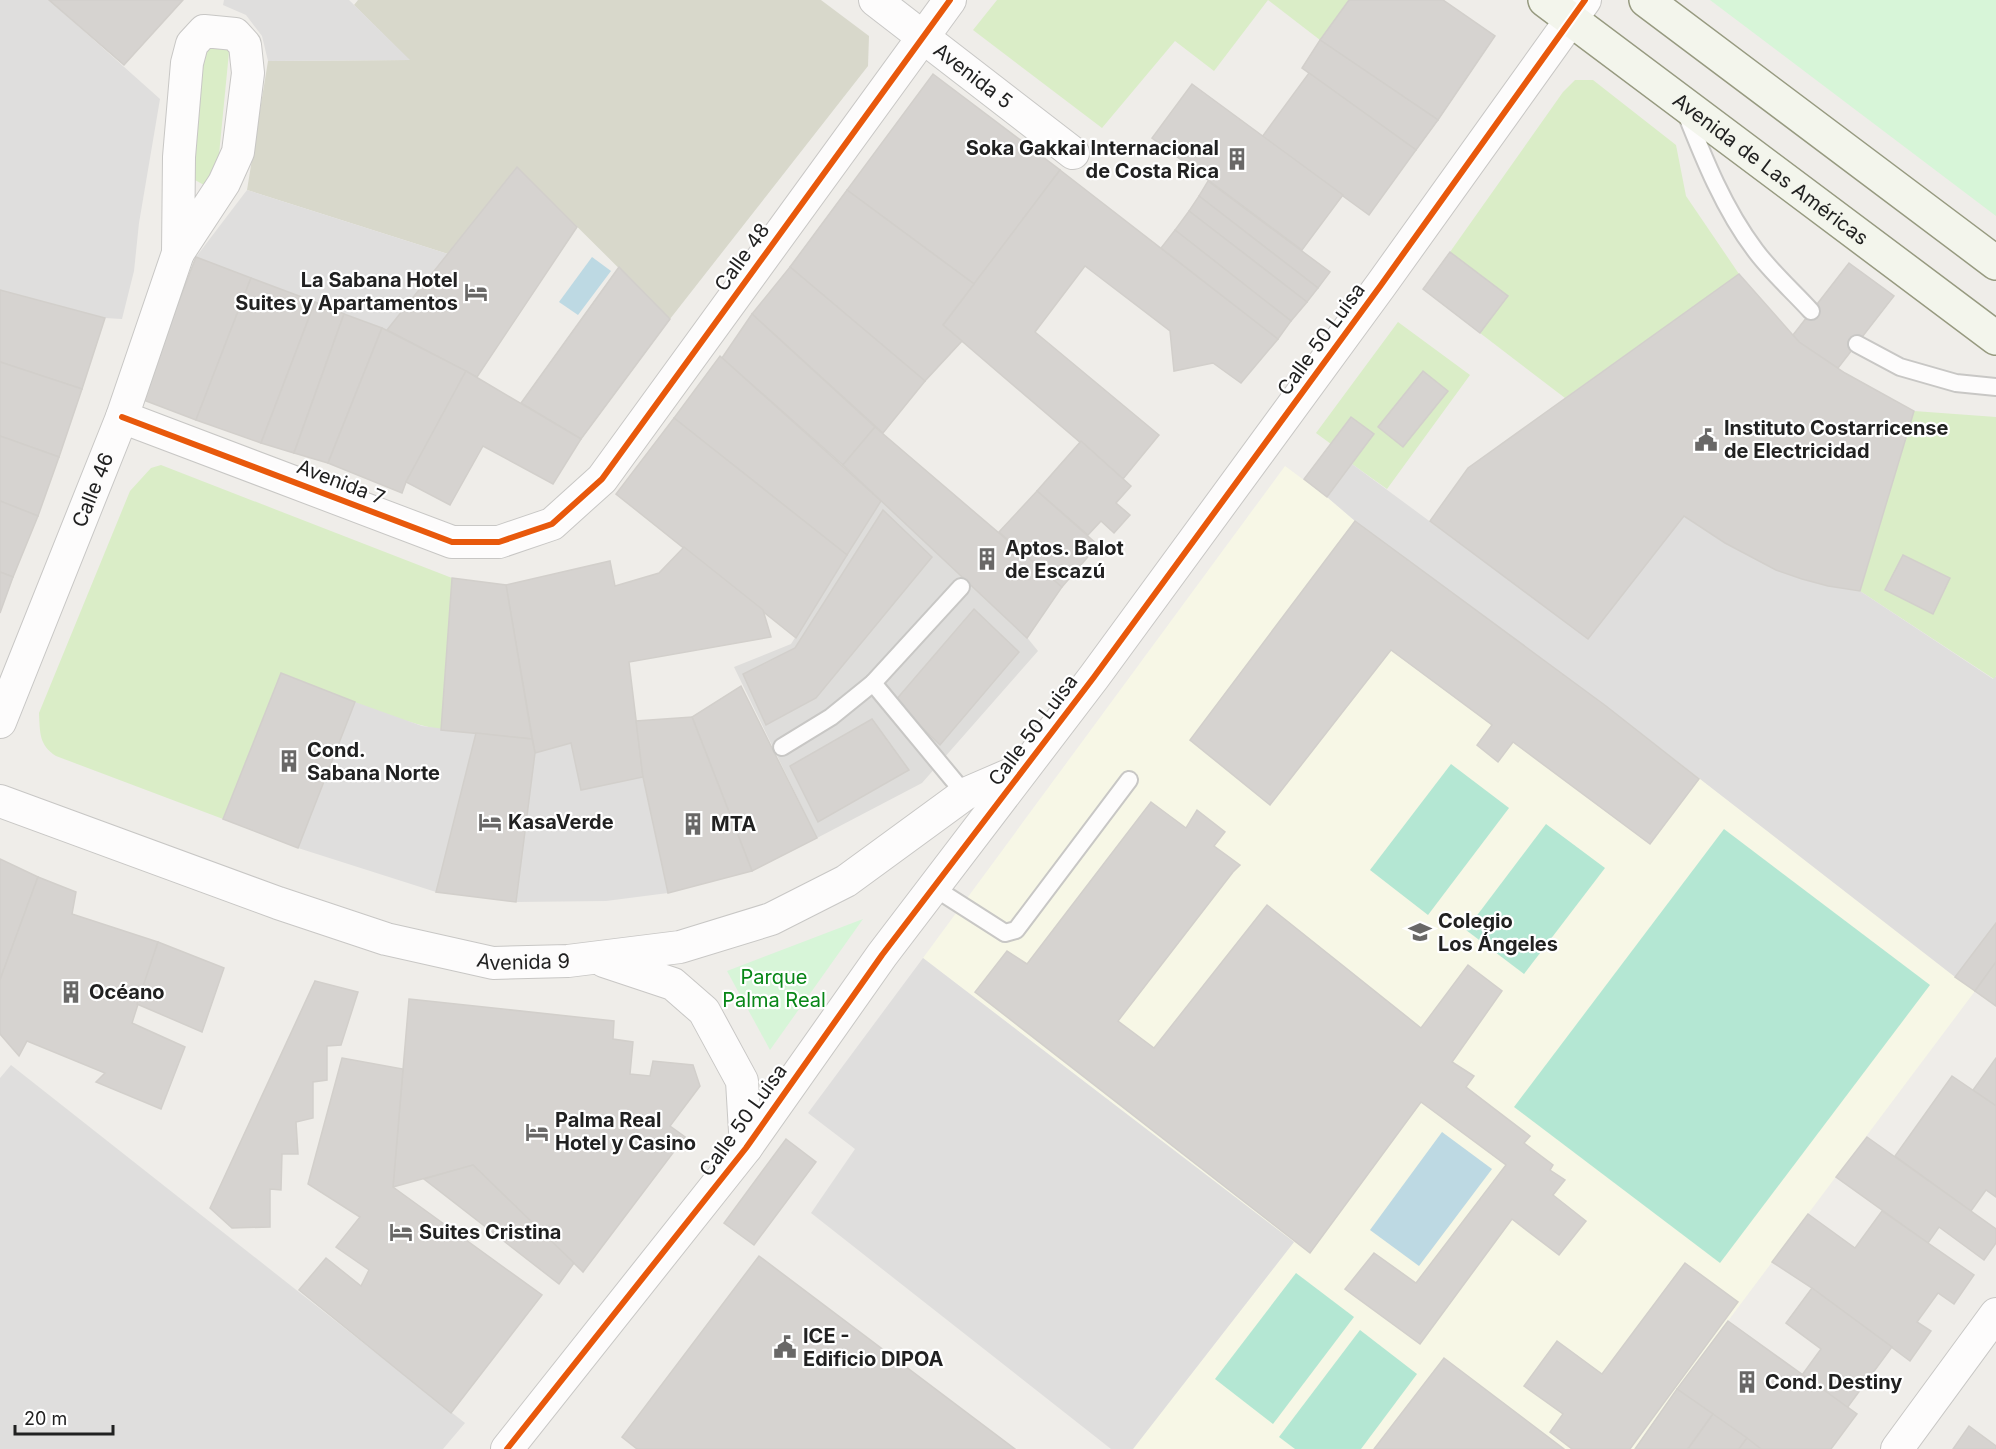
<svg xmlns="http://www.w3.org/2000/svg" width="1996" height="1449" viewBox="0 0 1996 1449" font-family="Inter,sans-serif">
<rect width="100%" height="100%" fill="#efede9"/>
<!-- residential -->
<polygon fill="#dedddb" points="881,501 1025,635 1038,651 922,783 817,838 734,667 791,644"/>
<!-- education -->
<polygon fill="#f7f7e6" points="1285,466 1327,497 1355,521 1606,706 1975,991 1677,1389 1635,1449 1133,1449 1294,1242 923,958"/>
<!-- construction -->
<polygon fill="#d8d8cb" points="358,0 821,0 869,36 868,66 670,319 517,167 448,254 247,190 268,61 409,60 354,5"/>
<!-- grass -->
<g fill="#daedc7">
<polygon points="997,0 1349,0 1320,40 1268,0 1214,71 1175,41 1102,128 973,30"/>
<polygon points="209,45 226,46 229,52 217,175 204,185 195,180 191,173 205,50"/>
<polygon points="1575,80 1593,80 1676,145 1686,196 1739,274 1565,398 1480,333 1450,252 1563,92"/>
<polygon points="1398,322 1470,375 1387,489 1352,464 1374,434 1351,417 1331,444 1316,433"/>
<polygon points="1914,411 1996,417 1996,676 1994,679 1860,591"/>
<path d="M161,465L452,578L441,730C386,718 333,694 281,673L223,819L56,756C39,745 40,733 39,713L130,491L151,468Z"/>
</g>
<!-- park -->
<g fill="#d7f5d8">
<polygon points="1710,0 1996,0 1996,216"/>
<polygon points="863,919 770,1050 727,971"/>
</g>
<!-- pitch -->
<g fill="#b4e7d3">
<polygon points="1451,764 1509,808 1428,915 1370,870"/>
<polygon points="1546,824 1605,868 1524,974 1466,930"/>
<polygon points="1724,829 1930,985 1720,1263 1514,1107"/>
<polygon points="1296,1273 1354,1317 1273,1424 1215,1379"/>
<polygon points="1360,1330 1417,1374 1361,1449 1295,1449 1279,1437"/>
</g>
<!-- parking -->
<g fill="#dfdedd">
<polygon points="0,0 49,0 160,99 139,223 134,271 122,319 105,318 0,290"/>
<polygon points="224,0 349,0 410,60 268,61 262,36 246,15 223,5"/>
<polygon points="247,190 448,254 387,330 196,257"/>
<polygon points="1352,464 1588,638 1684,516 1725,543 1776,570 1802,579 1828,586 1860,591 1993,679 1996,676 1996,923 1955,977 1606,706 1355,521 1327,497"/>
<polygon points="355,702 422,726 476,733 436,892 298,848"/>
<polygon points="571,743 581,790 643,777 668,893 606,901 516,902 535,753"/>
<polygon points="923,958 1294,1242 1133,1449 1111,1449 811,1213 855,1149 808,1113"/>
<polygon points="11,1065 465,1423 443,1449 0,1449 0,1078"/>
</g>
<!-- water -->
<g fill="#bdd9e3">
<polygon points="592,257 611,271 578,315 559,302"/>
<polygon points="1442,1132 1492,1169 1419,1266 1370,1230"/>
</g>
<!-- building -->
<g fill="#d6d3d0" stroke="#d2cfcb" stroke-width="1.5">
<polygon points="49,0 183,0 124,65"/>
<polygon points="1349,0 1443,0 1495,36 1438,120 1320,40"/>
<polygon points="1320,40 1438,120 1416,150 1302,68"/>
<polygon points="1309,73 1416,150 1369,215 1262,137"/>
<polygon points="933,74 1060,170 974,284 847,190"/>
<polygon points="1192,84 1343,195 1302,250 1152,138"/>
<polygon points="517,167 577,227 477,377 387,330"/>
<polygon points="1060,170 1278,339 1241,383 1213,363 1174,371 1170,331 1085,266 1035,332 1159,435 1123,479 943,325"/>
<polygon points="1208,181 1330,272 1318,288 1199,196"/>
<polygon points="847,190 974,284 943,325 962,341 925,381 790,267"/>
<polygon points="1199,196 1318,288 1307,302 1189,211"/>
<polygon points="1189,211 1307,302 1291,321 1175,230"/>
<polygon points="1175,230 1291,321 1278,339 1161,248"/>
<polygon points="1450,252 1508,296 1480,333 1423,289"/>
<polygon points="196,257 251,278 196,420 141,399"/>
<polygon points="1849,263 1894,296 1838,368 1799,342 1793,335"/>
<polygon points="619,267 670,319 581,439 521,403"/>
<polygon points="790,267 925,381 883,433 752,314"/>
<polygon points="1739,274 1799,342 1845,373 1914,411 1860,591 1828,586 1802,579 1776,570 1725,543 1684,516 1588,639 1430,521 1468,468"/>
<polygon points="251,278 315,302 261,443 196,420"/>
<polygon points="0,290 105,318 82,389 0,362"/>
<polygon points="315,302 344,314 294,453 261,443"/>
<polygon points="344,314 382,328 328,463 294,453"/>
<polygon points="752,314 875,427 843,465 722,358"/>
<polygon points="382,328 466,371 406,482 402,493 328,463"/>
<polygon points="720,356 881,501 847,555 674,418"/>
<polygon points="0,362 82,389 59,457 0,436"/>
<polygon points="466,371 581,439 553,484 483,446 450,505 406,482"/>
<polygon points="1423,371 1448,391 1403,447 1378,427"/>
<polygon points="1351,417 1374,434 1327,497 1304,479"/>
<polygon points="674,418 847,555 796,638 616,494"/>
<polygon points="875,427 1062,587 1027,638 843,465"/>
<polygon points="0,436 59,457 38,516 0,501"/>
<polygon points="1081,441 1131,486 1116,503 1130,515 1114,533 1101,521 1088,535 1037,491"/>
<polygon points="1037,491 1098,545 1062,587 999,532"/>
<polygon points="0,501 38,516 13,577 0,572"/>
<polygon points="883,510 932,557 816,698 766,725 743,674 795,648"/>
<polygon points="1355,521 1606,706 1699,779 1650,844 1513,742 1498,762 1477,745 1492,725 1391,650 1270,805 1190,740"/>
<polygon points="684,547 763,610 771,637 629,662 643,777 581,790 571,743 535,753 506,585 610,561 615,586 659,573"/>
<polygon points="1903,555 1950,578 1933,614 1885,590"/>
<polygon points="0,572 13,577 0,613"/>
<polygon points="452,578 506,585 532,739 441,730"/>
<polygon points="974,609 1019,652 940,745 895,701"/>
<polygon points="281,673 355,702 298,848 223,819"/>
<polygon points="741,686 817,838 752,871 692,717"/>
<polygon points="692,717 752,871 668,893 643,777 636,721"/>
<polygon points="872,719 909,770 818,822 790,766"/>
<polygon points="476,733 532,739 535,753 516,902 436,892"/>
<polygon points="1151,802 1186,828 1197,810 1225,832 1214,846 1240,865 1233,872 1118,1021 1154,1048 1267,905 1421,1028 1468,965 1502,991 1452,1062 1474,1076 1466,1087 1530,1136 1524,1143 1553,1165 1550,1170 1565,1180 1553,1195 1586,1221 1559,1255 1512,1219 1420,1344 1345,1289 1374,1253 1416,1283 1506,1165 1421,1102 1310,1253 975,992 1007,951 1027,964"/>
<polygon points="0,859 38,877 0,980"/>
<polygon points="38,877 76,892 72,914 158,942 132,1023 185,1047 161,1109 96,1082 105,1073 27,1041 19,1056 0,1034 0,980"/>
<polygon points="1996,923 1996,962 1975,991 1955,977"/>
<polygon points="158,942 224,968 202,1032 137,1004"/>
<polygon points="1996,962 1996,1006 1975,991"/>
<polygon points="315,981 358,992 341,1045 327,1046 327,1080 313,1082 313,1118 296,1122 298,1154 282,1154 281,1190 270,1189 270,1227 232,1228 210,1208"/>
<polygon points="409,999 614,1021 613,1039 633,1042 630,1074 650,1076 653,1061 693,1065 700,1086 670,1126 685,1137 583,1272 473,1165 393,1187"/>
<polygon points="342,1058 403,1069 393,1187 542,1295 451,1413 299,1290 326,1258 361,1286 369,1270 336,1247 360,1217 308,1184"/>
<polygon points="1996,1058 1996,1106 1973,1090"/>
<polygon points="1952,1076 1996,1106 1996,1197 1986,1190 1971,1211 1895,1156"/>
<polygon points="1867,1137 1996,1229 1996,1243 1984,1260 1939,1227 1928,1243 1836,1177"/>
<polygon points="786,1139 816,1162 754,1245 724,1223"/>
<polygon points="473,1165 574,1263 559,1284 424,1179"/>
<polygon points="1882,1211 1974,1275 1954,1304 1938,1293 1917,1322 1931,1331 1910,1361 1812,1288 1772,1262 1808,1214 1855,1248"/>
<polygon points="759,1256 1015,1449 637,1449 622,1437"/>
<polygon points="1685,1263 1738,1302 1630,1449 1572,1449 1550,1432 1563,1414 1524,1386 1557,1341 1602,1374"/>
<polygon points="1812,1288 1892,1347 1847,1408 1802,1375 1821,1349 1786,1323"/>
<polygon points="1728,1321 1857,1414 1831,1449 1761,1449 1677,1389"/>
<polygon points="1444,1358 1564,1449 1374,1449"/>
<polygon points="1677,1389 1713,1414 1688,1449 1635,1449"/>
<polygon points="1713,1414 1747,1438 1739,1449 1688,1449"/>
<polygon points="1969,1426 1996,1446 1996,1449 1953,1449"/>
<polygon points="1747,1438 1761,1449 1739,1449"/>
</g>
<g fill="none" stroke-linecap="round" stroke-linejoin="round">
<!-- service casing -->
<g stroke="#c8c7c5" stroke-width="20">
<g id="service">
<path d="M1685,111C1704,159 1724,209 1755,250C1771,272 1793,291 1811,311"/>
<polyline points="1857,344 1900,367 1956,383 1996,387"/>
<polyline points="873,683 965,794"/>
<polyline points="782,747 831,717 873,683 961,587"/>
<polyline points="933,887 1005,933 1016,930 1129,780"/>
</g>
</g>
<!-- minor casing -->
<g stroke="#c8c7c5" stroke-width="34">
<g id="minor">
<path id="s1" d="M875,0L1073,153"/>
<polygon points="204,31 235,34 245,45 248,73 238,152 224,183 178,253 179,157 187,63 192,44"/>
<polyline points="122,417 452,542 499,542 552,524 602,479 950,0"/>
<path id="s2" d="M0,722L122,417L178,253"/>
<path id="s3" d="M0,801L278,903L386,939L493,963L568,961L680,947L771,919L846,881L965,794L1023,769"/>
<polyline points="604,961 673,984 704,1011 742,1081 746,1148"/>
<polyline points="507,1449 746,1148 882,955 1094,677 1381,285 1585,0"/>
<polyline points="1897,1449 1996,1314"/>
</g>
</g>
<!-- secondary casing -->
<g stroke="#979a80" stroke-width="36">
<g id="secondary">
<path id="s4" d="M1545,0L1996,338"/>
<polyline points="1646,0 1996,263"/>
</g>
</g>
<!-- service -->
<use href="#service" stroke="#fdfcfc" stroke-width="16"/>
<!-- minor -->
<use href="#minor" stroke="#fdfcfc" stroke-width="32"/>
<!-- secondary -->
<use href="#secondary" stroke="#f3f5ec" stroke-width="33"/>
<!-- cycleway casing -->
<g stroke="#fff" stroke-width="10">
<g id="cycleway">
<polyline points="122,417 452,542 499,542 552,524 602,479 950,0"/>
<polyline points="507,1449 746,1148 882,955 1094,677 1381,285 1585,0"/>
</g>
</g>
<!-- cycleway -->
<use href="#cycleway" stroke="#e8590c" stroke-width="6"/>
</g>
<!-- icons -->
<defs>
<g id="building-bare" transform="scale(1.8)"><path d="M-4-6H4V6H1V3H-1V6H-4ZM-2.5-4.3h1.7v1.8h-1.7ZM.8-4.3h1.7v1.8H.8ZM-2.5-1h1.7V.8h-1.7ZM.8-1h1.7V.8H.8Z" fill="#696867" stroke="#fff" stroke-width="2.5" paint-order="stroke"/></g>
<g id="hotel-bare" transform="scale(1.8)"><path d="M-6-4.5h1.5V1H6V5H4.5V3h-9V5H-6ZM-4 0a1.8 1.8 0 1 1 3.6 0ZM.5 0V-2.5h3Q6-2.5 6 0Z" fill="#696867" stroke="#fff" stroke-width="2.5" paint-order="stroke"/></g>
<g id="civic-bare" transform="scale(1.8)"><path d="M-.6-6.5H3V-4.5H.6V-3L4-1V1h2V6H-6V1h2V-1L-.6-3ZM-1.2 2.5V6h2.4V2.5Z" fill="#696867" stroke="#fff" stroke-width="2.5" paint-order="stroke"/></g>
<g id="school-bare" transform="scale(1.8)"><path d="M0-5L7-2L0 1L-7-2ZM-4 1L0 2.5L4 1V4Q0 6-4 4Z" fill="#696867" stroke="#fff" stroke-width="2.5" paint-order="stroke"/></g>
</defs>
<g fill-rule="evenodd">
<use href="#building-bare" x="1237" y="159"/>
<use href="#hotel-bare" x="476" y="292"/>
<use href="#civic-bare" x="1706" y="440"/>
<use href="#building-bare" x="987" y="559"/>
<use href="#building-bare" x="289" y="761"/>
<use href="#hotel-bare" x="490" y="822"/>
<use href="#building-bare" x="693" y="824"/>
<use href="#school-bare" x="1420" y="932"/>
<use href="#building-bare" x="71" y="992"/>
<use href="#hotel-bare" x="537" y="1132"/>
<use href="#hotel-bare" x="401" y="1232"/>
<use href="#civic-bare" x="785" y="1347"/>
<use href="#building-bare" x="1747" y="1382"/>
</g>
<g text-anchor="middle" stroke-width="4.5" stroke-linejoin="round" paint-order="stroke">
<!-- street labels -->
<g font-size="20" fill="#212121" stroke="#fff">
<text dy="7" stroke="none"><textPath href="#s1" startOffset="124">Avenida 5</textPath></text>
<text dy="7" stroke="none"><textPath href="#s4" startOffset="282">Avenida de Las Américas</textPath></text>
<text transform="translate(742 257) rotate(-54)" y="7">Calle 48</text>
<text transform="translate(1321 339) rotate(-54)" y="7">Calle 50 Luisa</text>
<text transform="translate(341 482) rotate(21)" y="7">Avenida 7</text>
<text dy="7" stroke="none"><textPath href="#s2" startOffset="250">Calle 46</textPath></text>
<text transform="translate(1033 730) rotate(-53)" y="7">Calle 50 Luisa</text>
<text dy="7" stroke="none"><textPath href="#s3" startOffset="550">Avenida 9</textPath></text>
<text transform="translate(743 1120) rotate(-54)" y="7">Calle 50 Luisa</text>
</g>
<!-- poi labels -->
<g font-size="20" font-weight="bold" fill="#212121" stroke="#fff" text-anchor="start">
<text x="1219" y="155" text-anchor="end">Soka Gakkai Internacional<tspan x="1219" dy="23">de Costa Rica</tspan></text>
<text x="458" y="287" text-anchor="end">La Sabana Hotel<tspan x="458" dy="23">Suites y Apartamentos</tspan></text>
<text x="1724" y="435">Instituto Costarricense<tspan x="1724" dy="23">de Electricidad</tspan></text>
<text x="1005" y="555">Aptos. Balot<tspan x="1005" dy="23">de Escazú</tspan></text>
<text x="307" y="757">Cond.<tspan x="307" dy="23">Sabana Norte</tspan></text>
<text x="508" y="829">KasaVerde</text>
<text x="711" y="831">MTA</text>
<text x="1438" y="928">Colegio<tspan x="1438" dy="23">Los Ángeles</tspan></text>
<text x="89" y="999">Océano</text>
<text x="555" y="1127">Palma Real<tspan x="555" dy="23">Hotel y Casino</tspan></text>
<text x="419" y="1239">Suites Cristina</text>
<text x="803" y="1343">ICE -<tspan x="803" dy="23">Edificio DIPOA</tspan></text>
<text x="1765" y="1389">Cond. Destiny</text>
</g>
<!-- park labels -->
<g font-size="20" fill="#088617" stroke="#fff">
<text x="774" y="984">Parque<tspan x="774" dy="23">Palma Real</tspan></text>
</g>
</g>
<!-- scale -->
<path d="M15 1425v9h98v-9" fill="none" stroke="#212121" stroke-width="3"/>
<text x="24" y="1425" font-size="18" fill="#212121" stroke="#ffffff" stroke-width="4.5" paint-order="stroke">20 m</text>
</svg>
